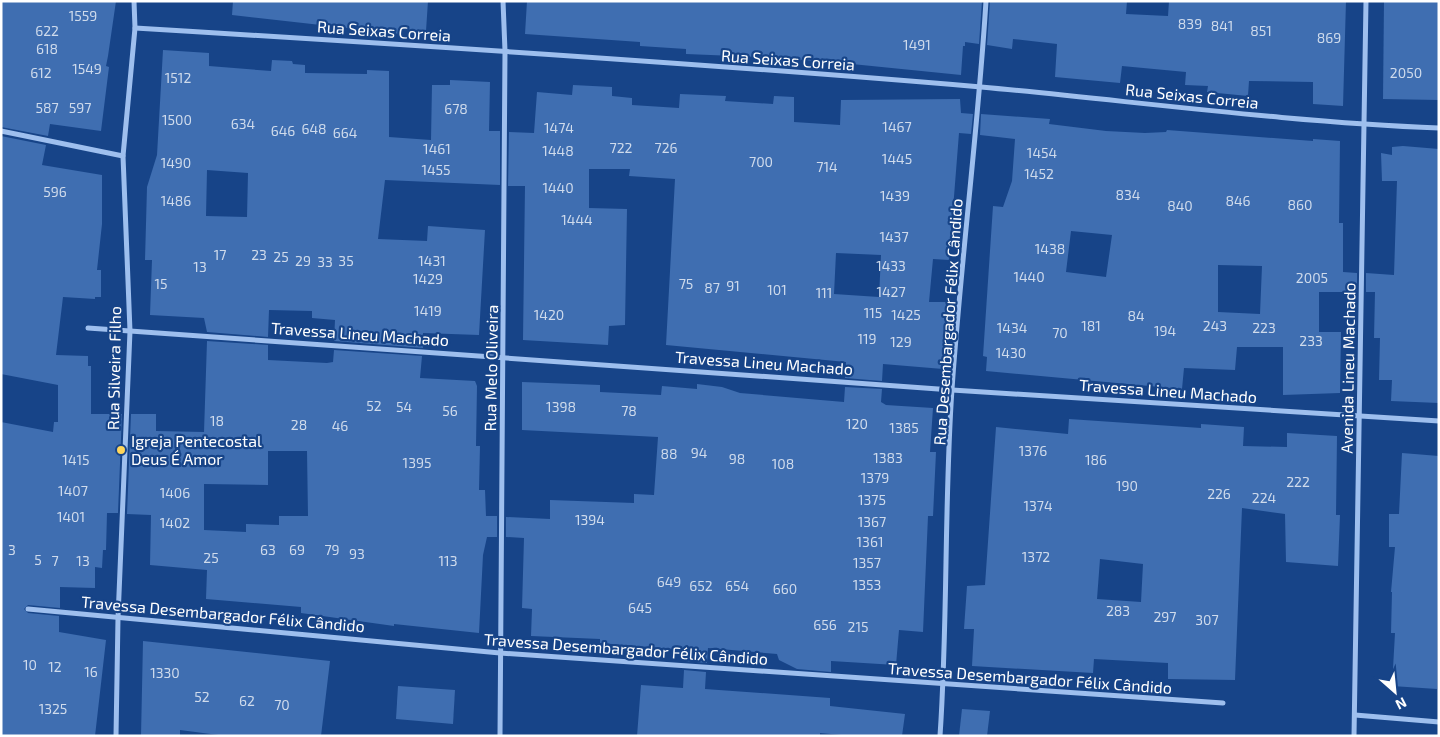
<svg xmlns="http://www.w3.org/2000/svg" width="1440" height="737" viewBox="0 0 1440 737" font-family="'Exo 2',sans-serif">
<rect width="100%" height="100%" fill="#174488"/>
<!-- building -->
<g fill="#3f6eb1" fill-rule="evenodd">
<polygon points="1,1 116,1 108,56 106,66 109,67 101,131 50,124 48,136 1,127"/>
<polygon points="233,1 428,1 426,31 402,30 401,34 232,15"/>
<polygon points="527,1 982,1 979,44 965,42 965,46 963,46 961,75 822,61 801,60 795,63 759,60 759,57 686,54 686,49 640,46 640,42 525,34"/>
<polygon points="990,1 1127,1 1126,14 1168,16 1169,1 1346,1 1343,106 1313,104 1313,82 1249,81 1248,96 1207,92 1208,86 1185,85 1186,72 1122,66 1120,83 1055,77 1057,44 1013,39 1012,49 987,45"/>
<polygon points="1384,1 1439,1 1439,100 1383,99"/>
<path d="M163,50L209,53V66L271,71L272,60L292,61L293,64L305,65V73L367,74V70L389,71V137L431,140L432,85H450V80L490,82L489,131H500V185L385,180L378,239L427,241L428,226L485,230L479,335L423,333V348L334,341L335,320L312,318V311L269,310L268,337L207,332L204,318L150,315L152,260H145L147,187L157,155ZM207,170L248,173L247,217L206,216Z"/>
<path d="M573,85L612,87V96L632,98V105L679,108L680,94L726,96L725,101L773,104L774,96L794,97V122L840,125L841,100L960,99L961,113L973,114L971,134L959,133L949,260L933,259L929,302H949L946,354H943V369L883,364L882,381L845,378L846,362L666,345L675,179L629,176L630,169H589V208L627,209L625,325L609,326L608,345L523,340L525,186H508L509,132L534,133L537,92L572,95ZM836,253L881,255L879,297L834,294Z"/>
<path d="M981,114L1050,119L1049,124L1106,131L1145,133L1166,132L1167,130L1313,141V139L1340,141L1339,223H1343V272L1357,273V292H1319V332H1341L1340,393L1283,395V347H1237L1235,370L1184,368L1182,389L986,371L987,357L983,356L993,206L1003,207L1012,181L1015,139L980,135ZM1071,231L1112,235L1106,277L1066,272ZM1218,265L1262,266L1260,314L1218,312Z"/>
<polygon points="1,136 46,145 42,165 102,175 102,224 97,270 101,270 101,297 95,297 95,299 63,297 56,355 88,356 88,366 91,366 91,414 122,414 118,513 107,513 106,550 103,550 102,568 95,567 95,588 60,587 60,608 28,605 24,609 28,613 59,616 59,632 106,640 95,736 1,736 1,422 53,432 54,422 58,422 58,385 1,374"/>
<polygon points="1403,146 1439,149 1439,403 1391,401 1392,380 1379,380 1380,338 1374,338 1375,292 1366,292 1366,273 1394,275 1397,181 1382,181 1381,153 1392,155 1392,147"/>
<path d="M207,341L268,345V360L327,363L333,362L334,350L422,356L420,378L475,381L477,386L476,446H480L479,490H485L486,516H497V537H487L483,555L479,633L394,624V626L301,613V607L206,599L207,570L150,565L151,515L127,514L131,414H156V431L204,432ZM268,451H307L308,516H279V525L246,524V532L204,530V484L268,485Z"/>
<polygon points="522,382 600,385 600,392 661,395 662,386 697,389 697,384 722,387 740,393 844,402 845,387 882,389 881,402 886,405 933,408 930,452 936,452 933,516 928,516 923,632 899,630 896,665 831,661 831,672 797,669 779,660 777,654 708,648 707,663 685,661 686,650 600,643 600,639 531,636 532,609 522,608 524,538 506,537 506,517 550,519 550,500 634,503 634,494 654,495 658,437 522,430"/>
<path d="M1069,419L1201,428V424L1244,427L1243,446L1287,447V433L1337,436L1336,515H1340L1338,566L1286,562L1285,514L1242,508L1235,680L1168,679V663L1094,659L1093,673L972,666L974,629H964L967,586L985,585L996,427L1068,434ZM1100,559L1143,564L1141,602L1097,599Z"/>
<polygon points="1402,453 1439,456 1437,689 1392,686 1395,633 1391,633 1392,592 1391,592 1395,547 1389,547 1389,514 1399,514"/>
<polygon points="143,641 330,661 321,736 226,736 180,730 180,736 141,736"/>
<polygon points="684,670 706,672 705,689 830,698 830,706 905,714 902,736 852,736 820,733 820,736 637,736 641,685 683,688"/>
<polygon points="398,686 455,690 453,724 396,719"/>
<polygon points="962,709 990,711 987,736 959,736"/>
</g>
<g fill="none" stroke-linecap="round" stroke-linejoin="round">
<!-- minor -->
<g stroke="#9ebfee" stroke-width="5">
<path d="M135,28C417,45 699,63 981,87C1133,101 1286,122 1439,128"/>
<polyline points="1,131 123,156"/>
<polyline points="88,328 952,390 1439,421"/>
<polyline points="28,609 500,653 1223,703"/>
<polyline points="1355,715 1439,722"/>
<polyline points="116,736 118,618 130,331 123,156 135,28 134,1"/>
<polyline points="500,736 505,51 503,1"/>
<path d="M940,736C948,620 944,504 952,389C961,259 978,131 986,1"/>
<polyline points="1354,736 1366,1"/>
</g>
</g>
<!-- markers -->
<circle fill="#ffd65b" stroke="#174488" stroke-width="2" cx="121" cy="450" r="5"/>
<g text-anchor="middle" stroke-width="4.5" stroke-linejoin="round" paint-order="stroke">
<!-- number labels -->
<g font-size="14" fill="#cfdbec">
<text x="83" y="21">1559</text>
<text x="1190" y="29">839</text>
<text x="1222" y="31">841</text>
<text x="47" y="36">622</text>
<text x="1261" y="36">851</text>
<text x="1329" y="43">869</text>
<text x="917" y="50">1491</text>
<text x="47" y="54">618</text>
<text x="87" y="74">1549</text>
<text x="41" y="78">612</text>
<text x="1406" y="78">2050</text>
<text x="178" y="83">1512</text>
<text x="47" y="113">587</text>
<text x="80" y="113">597</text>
<text x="456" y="114">678</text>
<text x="177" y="125">1500</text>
<text x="243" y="129">634</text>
<text x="897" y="132">1467</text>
<text x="559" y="133">1474</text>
<text x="314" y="134">648</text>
<text x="283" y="136">646</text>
<text x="345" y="138">664</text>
<text x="621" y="153">722</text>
<text x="666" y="153">726</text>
<text x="437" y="154">1461</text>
<text x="558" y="156">1448</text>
<text x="1042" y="158">1454</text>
<text x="897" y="164">1445</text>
<text x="761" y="167">700</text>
<text x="176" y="168">1490</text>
<text x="827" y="172">714</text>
<text x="436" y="175">1455</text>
<text x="1039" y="179">1452</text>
<text x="558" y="193">1440</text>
<text x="55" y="197">596</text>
<text x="1128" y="200">834</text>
<text x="895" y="201">1439</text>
<text x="176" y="206">1486</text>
<text x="1238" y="206">846</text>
<text x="1300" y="210">860</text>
<text x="1180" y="211">840</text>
<text x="577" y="225">1444</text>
<text x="894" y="242">1437</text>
<text x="1050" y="254">1438</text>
<text x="220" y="260">17</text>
<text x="259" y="260">23</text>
<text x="281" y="262">25</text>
<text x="303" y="266">29</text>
<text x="346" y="266">35</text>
<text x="432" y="266">1431</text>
<text x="325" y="267">33</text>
<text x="891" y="271">1433</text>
<text x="200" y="272">13</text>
<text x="1029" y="282">1440</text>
<text x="1312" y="283">2005</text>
<text x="428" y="284">1429</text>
<text x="161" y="289">15</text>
<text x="686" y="289">75</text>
<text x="733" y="291">91</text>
<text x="712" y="293">87</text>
<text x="777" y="295">101</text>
<text x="891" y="297">1427</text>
<text x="824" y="298">111</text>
<text x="428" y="316">1419</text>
<text x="873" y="318">115</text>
<text x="549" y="320">1420</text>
<text x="906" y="320">1425</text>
<text x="1136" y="321">84</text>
<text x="1091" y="331">181</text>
<text x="1215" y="331">243</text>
<text x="1012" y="333">1434</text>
<text x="1264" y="333">223</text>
<text x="1165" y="336">194</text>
<text x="1060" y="338">70</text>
<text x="867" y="344">119</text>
<text x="1311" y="346">233</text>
<text x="901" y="347">129</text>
<text x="1011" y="358">1430</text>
<text x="374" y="411">52</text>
<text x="404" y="412">54</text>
<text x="561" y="412">1398</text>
<text x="450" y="416">56</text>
<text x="629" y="416">78</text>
<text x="217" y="426">18</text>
<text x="857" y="429">120</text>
<text x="299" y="430">28</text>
<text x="340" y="431">46</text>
<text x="904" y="433">1385</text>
<text x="1033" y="456">1376</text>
<text x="699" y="458">94</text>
<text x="669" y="459">88</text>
<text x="888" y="463">1383</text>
<text x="737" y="464">98</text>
<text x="76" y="465">1415</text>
<text x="1096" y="465">186</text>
<text x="417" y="468">1395</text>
<text x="783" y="469">108</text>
<text x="875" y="483">1379</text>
<text x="1298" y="487">222</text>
<text x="1127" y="491">190</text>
<text x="73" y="496">1407</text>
<text x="175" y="498">1406</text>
<text x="1219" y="499">226</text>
<text x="1264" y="503">224</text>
<text x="872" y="505">1375</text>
<text x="1038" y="511">1374</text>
<text x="71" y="522">1401</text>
<text x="590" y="525">1394</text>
<text x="872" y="527">1367</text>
<text x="175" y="528">1402</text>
<text x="870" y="547">1361</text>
<text x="12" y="555">3</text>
<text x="268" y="555">63</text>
<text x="297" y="555">69</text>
<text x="332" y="555">79</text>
<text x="357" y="559">93</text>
<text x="1036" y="562">1372</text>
<text x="211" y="563">25</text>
<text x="38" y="565">5</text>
<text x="55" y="566">7</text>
<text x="83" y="566">13</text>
<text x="448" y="566">113</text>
<text x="867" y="568">1357</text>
<text x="669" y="587">649</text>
<text x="867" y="590">1353</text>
<text x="701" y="591">652</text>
<text x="737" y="591">654</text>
<text x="785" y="594">660</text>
<text x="640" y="613">645</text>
<text x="1118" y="616">283</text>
<text x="1165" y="622">297</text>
<text x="1207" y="625">307</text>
<text x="825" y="630">656</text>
<text x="858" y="632">215</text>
<text x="30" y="670">10</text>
<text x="55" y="672">12</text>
<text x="91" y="677">16</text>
<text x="165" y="678">1330</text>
<text x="202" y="702">52</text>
<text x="247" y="706">62</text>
<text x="282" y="710">70</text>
<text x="53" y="714">1325</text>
</g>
<!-- street labels -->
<g font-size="16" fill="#fff" stroke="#174488">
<text transform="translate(384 31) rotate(4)" y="6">Rua Seixas Correia</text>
<text transform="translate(788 60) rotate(4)" y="6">Rua Seixas Correia</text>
<text transform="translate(1192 96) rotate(6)" y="6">Rua Seixas Correia</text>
<text transform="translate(948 322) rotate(-86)" y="6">Rua Desembargador Félix Cândido</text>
<text transform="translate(360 334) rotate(4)" y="6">Travessa Lineu Machado</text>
<text transform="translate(764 363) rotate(4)" y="6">Travessa Lineu Machado</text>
<text transform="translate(114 368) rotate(-89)" y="6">Rua Silveira Filho</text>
<text transform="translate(491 368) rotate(-89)" y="6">Rua Melo Oliveira</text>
<text transform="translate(1348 368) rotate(-89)" y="6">Avenida Lineu Machado</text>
<text transform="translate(1168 391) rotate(4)" y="6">Travessa Lineu Machado</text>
<text transform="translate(223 614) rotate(5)" y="6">Travessa Desembargador Félix Cândido</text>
<text transform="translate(626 649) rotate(4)" y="6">Travessa Desembargador Félix Cândido</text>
<text transform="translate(1030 678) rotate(4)" y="6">Travessa Desembargador Félix Cândido</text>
</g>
<!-- poi labels -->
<g font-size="16" fill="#fff" stroke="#174488" text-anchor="start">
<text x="131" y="447">Igreja Pentecostal<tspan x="131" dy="18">Deus É Amor</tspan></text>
</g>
</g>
<!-- border -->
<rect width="1440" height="737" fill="none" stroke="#ffffff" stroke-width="5"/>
<!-- north arrow -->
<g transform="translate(1395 692) rotate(153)" stroke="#174488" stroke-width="4" paint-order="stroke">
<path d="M0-4L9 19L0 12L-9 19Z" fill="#ffffff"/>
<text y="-8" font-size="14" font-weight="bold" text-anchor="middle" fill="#ffffff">N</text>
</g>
</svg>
